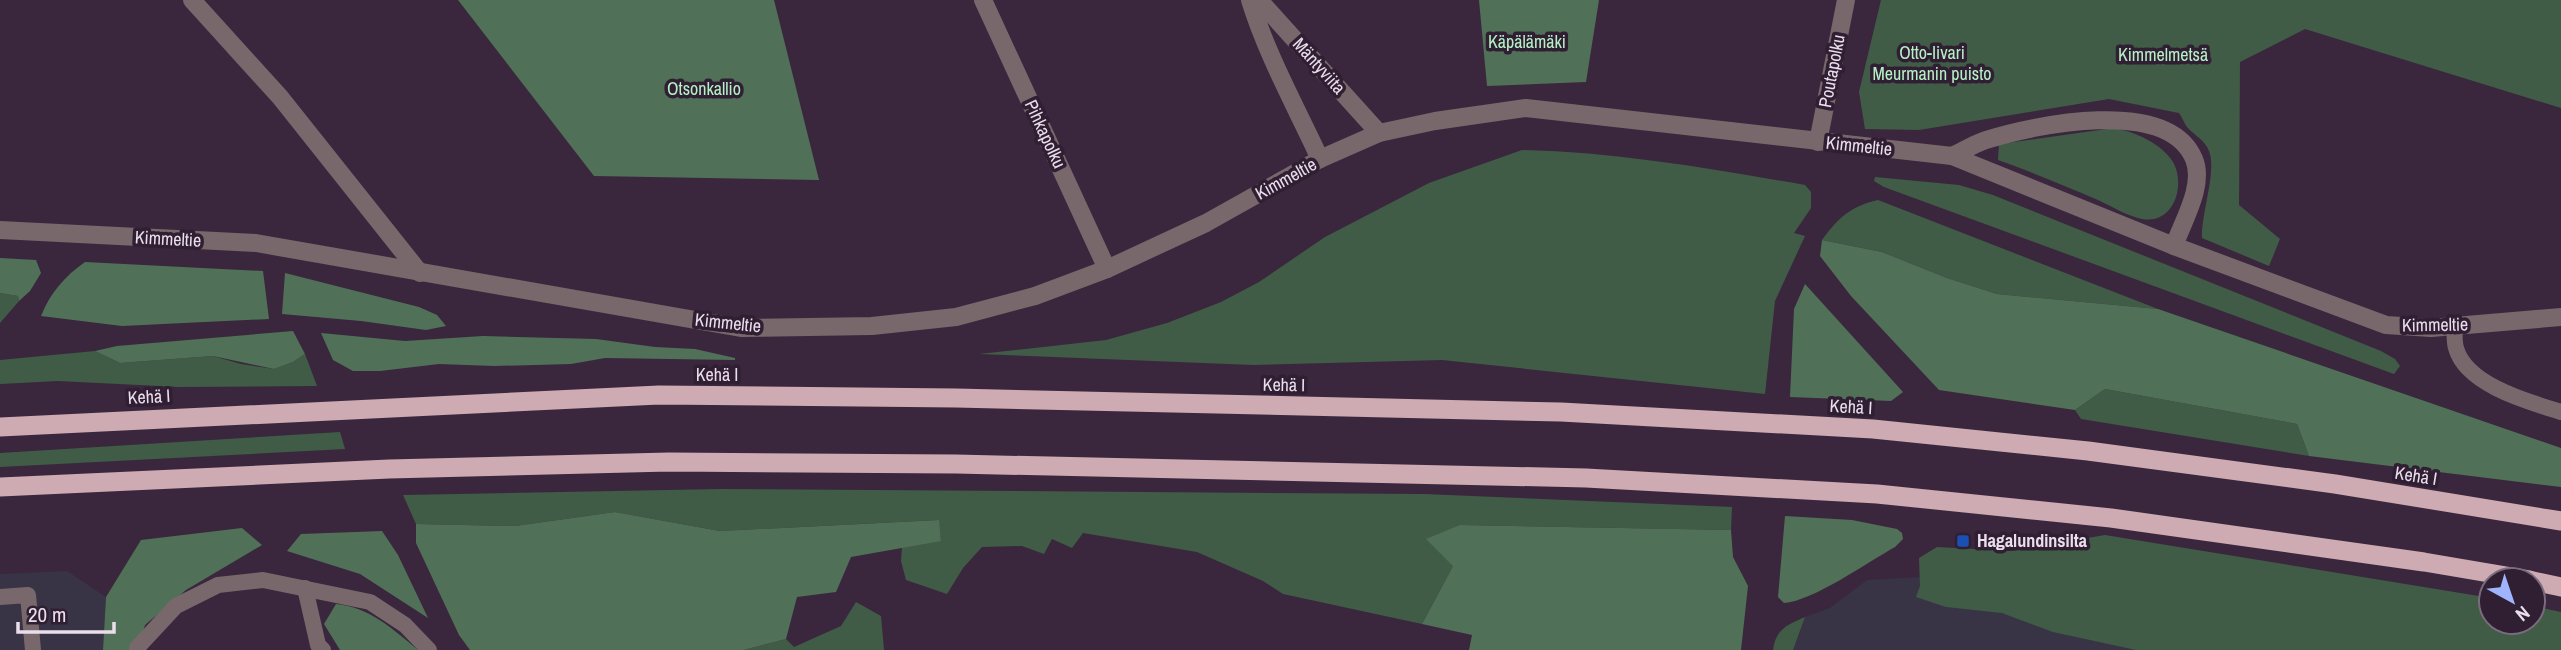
<svg xmlns="http://www.w3.org/2000/svg" width="2561" height="650" viewBox="0 0 2561 650" font-family="'Archivo Narrow',sans-serif">
<rect width="100%" height="100%" fill="#3a273d"/>
<!-- commercial -->
<g fill="#383445">
<polygon points="67,571 106,597 103,650 0,650 0,574"/>
<polygon points="1973,574 2443,650 1793,650 1805,617 1830,608 1867,580"/>
</g>
<!-- green -->
<g fill="#405c47">
<path d="M1881,0H2561V108L2305,29L2240,62L2239,205L2280,239L2269,266L2202,238C2201,214 2217,171 2209,151C2205,140 2195,136 2187,127C2184,123 2182,117 2179,113L2109,99L1919,130L1865,129L1859,92Z"/>
<path d="M2114,128C2135,132 2161,143 2173,162C2186,185 2174,225 2142,219C2127,216 2111,206 2098,200C2065,186 2032,172 1998,160L1999,144Z"/>
<path d="M1522,150C1617,152 1712,169 1805,185L1811,192V208L1794,233L1805,236L1775,301L1765,394L1442,360L1253,365L979,354L1106,340L1167,323L1221,302L1259,282L1325,237L1429,183Z"/>
<polygon points="1875,177 1959,185 1993,195 2381,351 2395,359 2400,366 2394,374 1884,187 1874,181"/>
<path d="M1878,200L2158,309L1997,294L1947,278L1882,252L1822,240C1838,218 1851,206 1878,200Z"/>
<polygon points="0,293 18,296 19,301 0,323"/>
<polygon points="95,351 120,363 213,356 241,364 274,369 293,362 305,354 317,386 179,387 58,381 0,384 0,360"/>
<polygon points="2105,389 2297,424 2309,456 2081,419 2075,410"/>
<polygon points="340,432 345,449 0,467 0,453"/>
<polygon points="721,489 1424,494 1732,507 1731,530 1460,525 1453,566 1422,624 1283,594 1263,581 1197,552 1083,533 1072,548 1052,539 1044,554 1022,546 982,547 963,568 947,594 906,580 901,561 902,547 941,540 938,520 720,531 615,512 515,526 416,524 403,495"/>
<polygon points="2105,535 2491,598 2491,622 2533,622 2533,606 2561,612 2561,650 2136,650 2053,632 2002,613 1946,607 1916,597 1920,586 1919,558 1937,547 2011,551"/>
<polygon points="856,602 881,616 884,650 744,650 786,639 794,647 841,626"/>
<path d="M1805,617L1793,650H1773C1776,629 1787,625 1805,617Z"/>
</g>
<!-- forest -->
<g fill="#507158">
<polygon points="458,0 774,0 819,180 594,176"/>
<polygon points="1479,0 1599,0 1586,82 1487,86"/>
<polygon points="1822,240 1882,252 1947,278 1997,294 2158,309 2561,448 2561,487 2309,456 2297,424 2105,389 2075,410 1939,390 1851,296 1820,256"/>
<polygon points="0,258 36,260 41,273 30,291 19,301 18,296 0,293"/>
<path d="M85,262L263,271L269,319L122,326L41,316C50,293 65,276 85,262Z"/>
<polygon points="285,273 419,307 437,315 446,326 426,330 361,321 282,314"/>
<polygon points="1805,284 1903,392 1891,401 1790,397 1794,309"/>
<polygon points="293,331 305,354 293,362 274,369 213,356 120,363 95,351 117,346"/>
<polygon points="321,333 405,341 483,336 596,339 655,347 695,349 735,358 735,360 605,358 571,364 494,366 439,364 380,371 353,371 333,360"/>
<polygon points="615,512 720,531 939,520 941,541 851,557 836,592 797,597 786,639 744,650 470,650 459,635 416,543 416,524 515,526"/>
<path d="M1785,516L1852,520L1897,529L1902,533L1903,539L1895,547C1868,562 1813,601 1784,603L1778,597Z"/>
<polygon points="1460,525 1731,530 1733,557 1748,586 1741,650 1469,650 1472,635 1422,624 1453,566 1426,539"/>
<polygon points="242,528 262,545 186,590 145,625 138,650 103,650 106,597 141,540"/>
<polygon points="382,531 398,555 428,618 360,574 287,551 301,534"/>
<path d="M336,604C369,607 393,629 418,650H340L324,624Z"/>
</g>
<g fill="none" stroke-linecap="round" stroke-linejoin="round">
<!-- service -->
<g stroke="#78686b" stroke-width="16">
<path d="M2454,326C2455,333 2454,342 2456,348C2466,385 2529,402 2561,412"/>
<polyline points="305,588 318,645 323,650"/>
<polyline points="0,597 28,595 33,650"/>
<polyline points="137,648 176,606 218,585 263,580 370,602 405,625 429,650"/>
</g>
<!-- minor -->
<g stroke="#78686b" stroke-width="18">
<polyline points="192,0 280,97 420,273"/>
<polyline points="983,0 1107,269"/>
<path d="M1250,0C1267,55 1296,107 1320,159"/>
<polyline points="1259,0 1379,133"/>
<polyline points="1818,142 1846,0"/>
<path d="M1952,156C1963,151 1974,144 1986,140C2034,125 2168,96 2194,159C2205,185 2183,221 2174,246"/>
<polyline points="0,230 256,243 741,328 872,326 956,317 1035,296 1107,269 1206,223 1320,159 1379,133 1435,121 1526,108 1952,156 2174,246 2386,325 2431,328 2561,317"/>
</g>
<!-- trunk -->
<g stroke="#ceaab2" stroke-width="19">
<polyline points="0,427 659,395 956,398 1561,412 1873,429 2088,451 2335,484 2561,521"/>
<polyline points="0,487 389,469 669,462 956,464 1586,478 1877,494 2111,518 2424,562 2530,580"/>
<polyline points="2533,581 2561,587"/>
</g>
</g>
<!-- markers -->
<rect fill="#1a4fb4" stroke="#301e33" stroke-width="2.5" x="1956" y="534" width="14" height="14" rx="3.5"/>
<g text-anchor="middle" stroke-width="7" stroke-linejoin="round" paint-order="stroke">
<!-- park labels -->
<g font-size="18" fill="#b6f1c5" stroke="#301e33">
<text x="1527" y="48">Käpälämäki</text>
<text x="1932" y="59">Otto-Iivari<tspan x="1932" dy="21">Meurmanin puisto</tspan></text>
<text x="2163" y="61">Kimmelmetsä</text>
<text x="704" y="95">Otsonkallio</text>
</g>
<!-- street labels -->
<g font-size="18" fill="#eadeec" stroke="#301e33">
<text transform="translate(1319 66) rotate(48)" y="6">Mäntyviita</text>
<text transform="translate(1832 71) rotate(-79)" y="6">Poutapolku</text>
<text transform="translate(1045 134) rotate(65)" y="6">Pihkapolku</text>
<text transform="translate(1859 146) rotate(6)" y="6">Kimmeltie</text>
<text transform="translate(1286 179) rotate(-29)" y="6">Kimmeltie</text>
<text transform="translate(168 239) rotate(3)" y="6">Kimmeltie</text>
<text transform="translate(728 323) rotate(6)" y="6">Kimmeltie</text>
<text transform="translate(2435 325) rotate(-1)" y="6">Kimmeltie</text>
<text x="717" y="381">Kehä I</text>
<text transform="translate(1284 385) rotate(1)" y="6">Kehä I</text>
<text transform="translate(149 397) rotate(-3)" y="6">Kehä I</text>
<text transform="translate(1851 407) rotate(3)" y="6">Kehä I</text>
<text transform="translate(2416 476) rotate(9)" y="6">Kehä I</text>
</g>
<!-- poi labels -->
<g font-size="18" font-weight="bold" fill="#eadeec" stroke="#301e33" text-anchor="start">
<text x="1977" y="547">Hagalundinsilta</text>
</g>
</g>
<!-- north arrow -->
<g transform="translate(2512 601) rotate(140)"><circle r="33" fill="#301e33" stroke="#7a6b7d" stroke-width="2"/>
<path d="M0-5L12 26L0 18L-12 26Z" fill="#a0b3fd"/>
<text y="-10" font-size="19" font-weight="bold" text-anchor="middle" fill="#eadeec">N</text>
</g>
<!-- scale -->
<path d="M18 622v10h96v-10" fill="none" stroke="#eadeec" stroke-width="3.5"/>
<text x="28" y="622" font-size="21" fill="#eadeec" stroke="#301e33" stroke-width="5" paint-order="stroke">20 m</text>
</svg>
